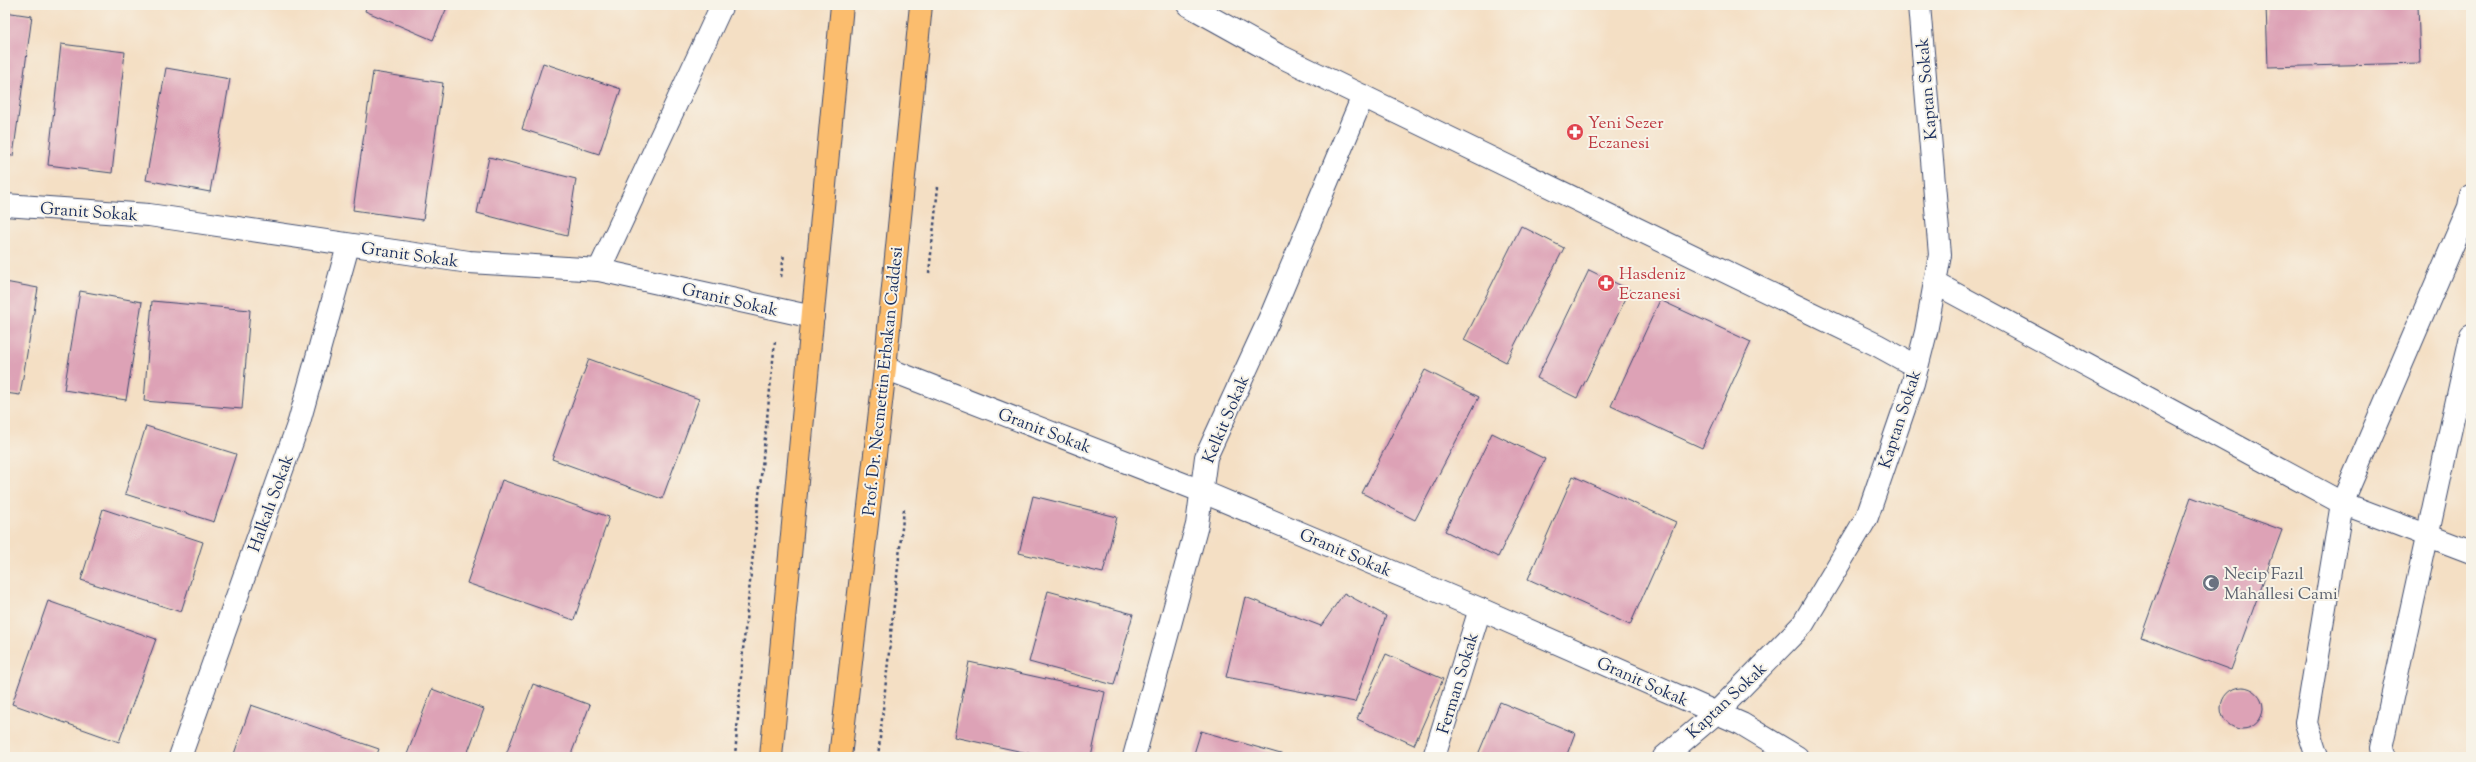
<svg xmlns="http://www.w3.org/2000/svg" width="2476" height="762" viewBox="0 0 2476 762" font-family="'Sorts Mill Goudy',serif">
<rect width="100%" height="100%" fill="#f7f3e8"/>
<filter id="ink" filterUnits="userSpaceOnUse"><feTurbulence type="fractalNoise" baseFrequency=".025" numOctaves="2"/><feDisplacementMap in="SourceGraphic" scale="8" xChannelSelector="R" yChannelSelector="G"/><feConvolveMatrix kernelMatrix="1 2 1 2 8 2 1 2 1" color-interpolation-filters="sRGB"/></filter>
<filter id="wash" filterUnits="userSpaceOnUse"><feTurbulence type="fractalNoise" baseFrequency=".012" numOctaves="4" result="noise"/><feDisplacementMap in="SourceGraphic" scale="16" xChannelSelector="R" yChannelSelector="G"/><feGaussianBlur stdDeviation="0.9" result="paint"/><feColorMatrix in="noise" values="0 0 0 0 0 0 0 0 0 0 0 0 0 0 0 0 0 1.4 0 .05"/><feComposite in="paint" operator="in"/></filter>
<g filter="url(#wash)">
<rect width="100%" height="100%" fill="#f4dfc4"/>
<g id="blocks">
<!-- building -->
<g fill="#dda2b6">
<polygon points="367,5 448,5 433,40 365,11"/>
<polygon points="2266,5 2418,5 2420,63 2268,67"/>
<polygon points="5,12 32,16 13,156 5,155"/>
<polygon points="61,44 125,52 112,173 48,165"/>
<polygon points="543,63 621,89 599,154 522,129"/>
<polygon points="166,68 230,79 210,192 146,180"/>
<polygon points="373,72 443,83 423,220 353,210"/>
<polygon points="489,157 576,179 567,236 477,213"/>
<polygon points="1521,226 1564,248 1506,362 1464,340"/>
<polygon points="1589,270 1630,290 1577,398 1537,378"/>
<polygon points="5,282 38,288 20,395 5,393"/>
<polygon points="80,291 142,302 126,400 64,390"/>
<polygon points="1660,300 1751,342 1702,448 1611,406"/>
<polygon points="152,301 250,310 242,409 144,401"/>
<polygon points="589,359 699,399 662,499 552,459"/>
<polygon points="1425,370 1479,397 1415,520 1362,493"/>
<polygon points="146,426 236,454 214,522 125,494"/>
<polygon points="1492,433 1545,459 1498,557 1445,531"/>
<polygon points="1573,476 1676,522 1630,625 1528,579"/>
<polygon points="502,480 609,517 574,620 467,583"/>
<polygon points="1033,496 1117,517 1103,573 1019,553"/>
<polygon points="2191,497 2282,530 2231,670 2141,637"/>
<polygon points="103,509 203,542 181,612 81,580"/>
<polygon points="1048,591 1133,614 1114,685 1029,662"/>
<polygon points="1344,593 1386,616 1355,702 1226,677 1245,597 1321,626"/>
<polygon points="48,601 156,639 119,742 12,704"/>
<polygon points="1386,654 1443,679 1414,745 1357,719"/>
<polygon points="969,662 1105,692 1091,757 1046,757 954,737"/>
<polygon points="533,684 590,705 570,757 505,757"/>
<circle cx="2242" cy="708" r="21"/>
<polygon points="432,689 484,709 466,757 406,757"/>
<polygon points="1500,702 1575,733 1566,757 1477,757"/>
<polygon points="251,705 379,749 376,757 233,757"/>
<polygon points="1201,731 1291,757 1193,757"/>
</g>
</g>
</g>
<g filter="url(#ink)">
<use href="#blocks" fill-opacity="0" stroke="#3c496d" stroke-width="1"/>
<g fill="none" stroke-linecap="round" stroke-linejoin="round">
<!-- street casing -->
<g stroke="#3c496d" stroke-width="24">
<g id="street">
<polyline points="1188,5 1278,55 1877,345 1917,367"/>
<polyline points="5,205 149,215 469,262 599,270 813,317"/>
<polyline points="599,270 722,5"/>
<polyline points="1935,283 2342,503 2471,552"/>
<polyline points="885,368 1201,491 1480,609 1742,724 1797,757"/>
<polyline points="180,757 299,422 348,246"/>
<polyline points="1134,757 1197,525 1206,457 1273,311 1363,96"/>
<polyline points="1434,757 1480,609"/>
<polyline points="1664,757 1716,713 1803,624 1867,517 1913,383 1926,332 1940,255 1919,5"/>
<polyline points="2317,757 2306,723 2342,503 2469,207 2471,196"/>
<polyline points="2384,757 2381,748 2471,336"/>
</g>
</g>
<!-- primary casing -->
<g stroke="#3c496d" stroke-width="24">
<g id="primary">
<polyline points="771,757 842,5"/>
<polyline points="840,757 885,368 921,5"/>
</g>
</g>
<!-- path -->
<g stroke="#3c496d" stroke-width="2.5" stroke-dasharray="3 3" stroke-linecap="butt">
<polyline points="929,273 938,187"/>
<polyline points="781,277 784,254"/>
<polyline points="735,757 743,650 775,341"/>
<polyline points="878,757 904,509"/>
</g>
<!-- street -->
<use href="#street" stroke="#fff" stroke-width="22"/>
<!-- primary -->
<use href="#primary" stroke="#fbbd6e" stroke-width="22"/>
</g>
</g>
<!-- icons -->
<defs>
<g id="pharmacy-disc" transform="scale(0.9)"><circle r="9.5" fill="#e0444e" stroke="#f7f3e8"/><path d="M-2-6h4v4h4v4h-4v4h-4v-4h-4v-4h4Z" fill="#fff"/></g>
<g id="mosque-disc" transform="scale(0.9)"><circle r="9.5" fill="#6b7280" stroke="#f7f3e8"/><path d="M3.5-4.9A6 6 0 1 0 3.5 4.9A5 5 0 1 1 3.5-4.9Z" fill="#fff"/></g>
</defs>
<g fill-rule="evenodd">
<use href="#pharmacy-disc" x="1575" y="132"/>
<use href="#pharmacy-disc" x="1606" y="283"/>
<use href="#mosque-disc" x="2211" y="583"/>
</g>
<g text-anchor="middle" stroke-width="4" stroke-linejoin="round" paint-order="stroke">
<!-- street labels -->
<g font-size="17" fill="#1b2f5e" stroke="#f7f3e8">
<text transform="translate(1926 89) rotate(-95)" y="6">Kaptan Sokak</text>
<text transform="translate(89 211) rotate(4)" y="6">Granit Sokak</text>
<text transform="translate(410 254) rotate(8)" y="6">Granit Sokak</text>
<text transform="translate(730 299) rotate(13)" y="6">Granit Sokak</text>
<text transform="translate(882 381) rotate(-84)" y="6">Prof. Dr. Necmettin Erbakan Caddesi</text>
<text transform="translate(1225 419) rotate(-67)" y="6">Kelkit Sokak</text>
<text transform="translate(1899 419) rotate(-72)" y="6">Kaptan Sokak</text>
<text transform="translate(1045 430) rotate(21)" y="6">Granit Sokak</text>
<text transform="translate(270 503) rotate(-70)" y="6">Halkalı Sokak</text>
<text transform="translate(1346 552) rotate(23)" y="6">Granit Sokak</text>
<text transform="translate(1643 681) rotate(24)" y="6">Granit Sokak</text>
<text transform="translate(1457 683) rotate(-73)" y="6">Ferman Sokak</text>
<text transform="translate(1726 700) rotate(-43)" y="6">Kaptan Sokak</text>
</g>
<!-- health labels -->
<g font-size="17" fill="#be3a42" stroke="#f7f3e8" text-anchor="start">
<text x="1588" y="128">Yeni Sezer<tspan x="1588" dy="20">Eczanesi</tspan></text>
<text x="1619" y="279">Hasdeniz<tspan x="1619" dy="20">Eczanesi</tspan></text>
</g>
<!-- worship labels -->
<g font-size="17" fill="#5b616d" stroke="#f7f3e8" text-anchor="start">
<text x="2224" y="579">Necip Fazıl<tspan x="2224" dy="20">Mahallesi Cami</tspan></text>
</g>
</g>
<!-- margin -->
<rect width="2476" height="762" fill="none" stroke="#f7f3e8" stroke-width="20"/>
</svg>
